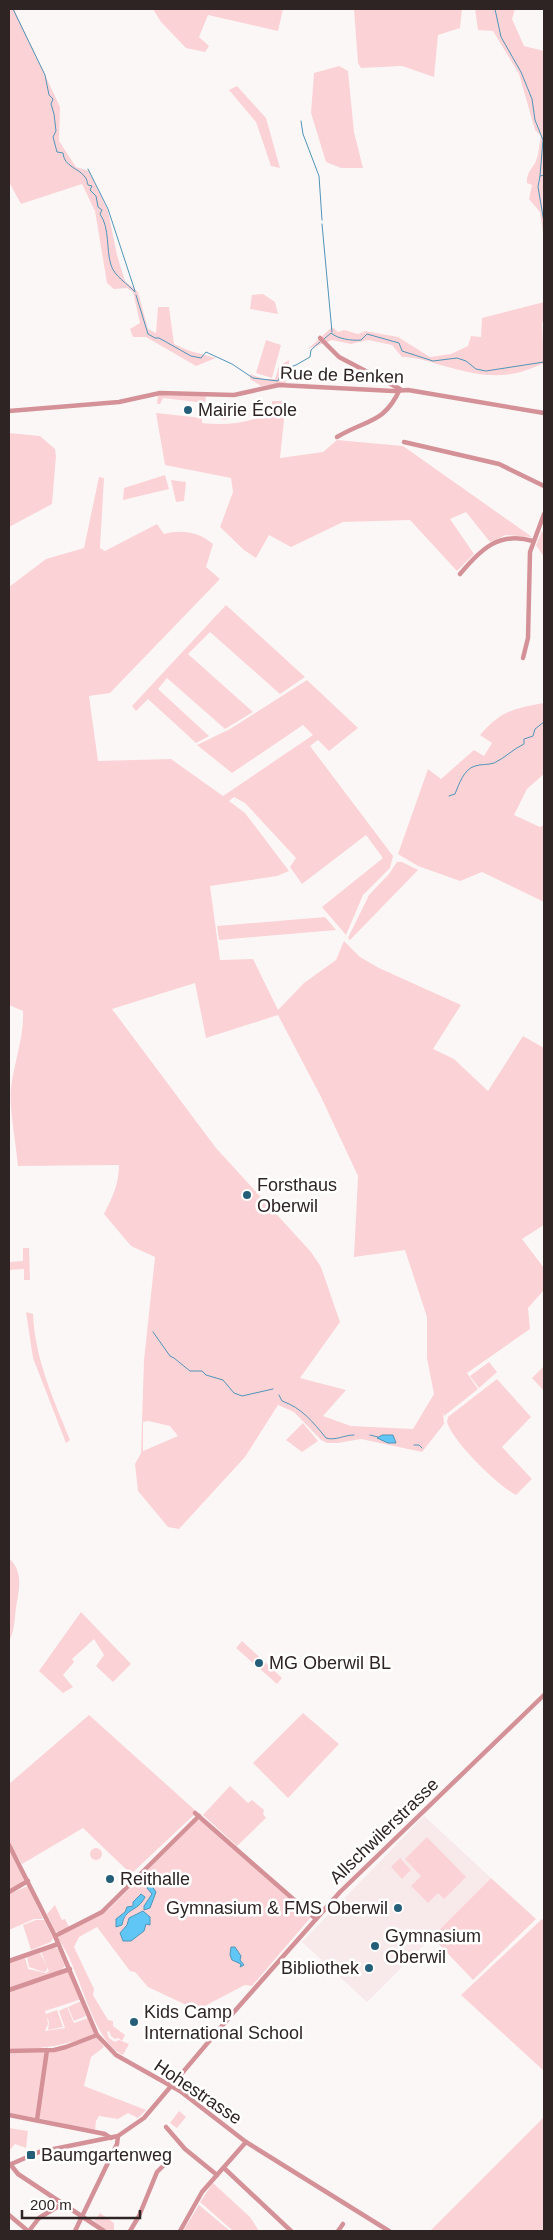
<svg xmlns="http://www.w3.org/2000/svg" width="553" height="2240" viewBox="0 0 553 2240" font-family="Helvetica,sans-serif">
<rect width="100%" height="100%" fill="#fcf7f7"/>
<!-- built -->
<polygon fill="#f8e9ea" points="424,1816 491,1878 367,2002 302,1942"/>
<!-- green -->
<g fill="#fbd3d6" fill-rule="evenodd">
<polygon points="9,9 14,9 60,107 59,141 76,167 89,171 108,211 117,255 125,281 138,292 148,329 156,333 158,307 169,307 174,344 190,351 216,358 196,366 146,337 133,337 130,329 140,323 133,292 127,288 114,289 107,283 95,211 82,184 21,204 9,182"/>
<polygon points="153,9 283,9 278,31 208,15 199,37 209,46 205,52 186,48 161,22"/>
<polygon points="354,9 462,9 460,28 438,35 434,77 402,66 361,68 358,63"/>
<path d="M475,9H515L512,19L524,46L544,51V184C541,191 544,229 544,240L540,212L529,199L532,185L527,183C526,173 532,169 536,161C539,153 539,144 541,136L535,130L519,74L493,31L478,30Z"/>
<polygon points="339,66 348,71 354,132 363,168 341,168 326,162 311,113 314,73"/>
<polygon points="237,86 266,118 280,168 271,166 256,122 229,90"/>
<polygon points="263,294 275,302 278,314 250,309 252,295"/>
<path d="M544,302V319L542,323L544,363C505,382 480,376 440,365C427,361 415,357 402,357L392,345L368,340L351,344L332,340L308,349L332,327L338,332L344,330L358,334L365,331L398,337L430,357L451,354L468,346L471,336L481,337L482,318Z"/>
<polygon points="266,340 281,345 272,378 256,373"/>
<polygon points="289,360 289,369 283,372 286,383 261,386 250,379 250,374 264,379 275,379 279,366"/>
<polygon points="158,395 206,396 205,403 163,398 160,404 157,404"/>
<path d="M272,401H286L280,458L323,452L337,440L403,446L532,537L506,535L490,542L466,512L450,519L474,554L457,571L410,520L343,522L291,547L269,535L256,558L244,550L220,527L233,492L231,478L165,465L156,413L202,418V423C228,426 248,422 272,413Z"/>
<polygon points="205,407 233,411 234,409 235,410 231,418 224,420 205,411"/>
<polygon points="9,433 40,436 55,449 56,456 52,504 9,527"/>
<polygon points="165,475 169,489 123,500 124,488"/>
<path d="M99,477L104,478L100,548L105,551L157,524L164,534C181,529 200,532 213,544L206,567L220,579L110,693L89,696L98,761L171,759L223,796L313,735L303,725L232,773L197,745L230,729L307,680L358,728L329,751L318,740L310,746L393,856L390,868L363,895L346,935L322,907L383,858L366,835L302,884L290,867L296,858L245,803L234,797L229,801L245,813L289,871L277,876L210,886L220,960L253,959L278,1010L304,983L336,960L344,941L360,957L379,968L461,1005L433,1049L454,1059L488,1091L523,1036L544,1048V1225L522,1239L544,1268V1290L528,1308L530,1329L467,1373L478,1389L444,1416L443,1412L444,1424L422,1452L361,1439L338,1443H327L321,1440L294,1412L278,1405L245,1457L179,1529L168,1527L138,1491L135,1464L141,1453L144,1360L155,1257L131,1246L104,1214C112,1198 119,1184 119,1165L18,1166C16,1144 9,1108 11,1088C14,1062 24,1038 23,1011L9,1005V587L46,559L84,548ZM195,983L206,1038L278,1015L321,1097L358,1176L354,1257L405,1250L427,1317V1358L434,1394L413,1429L351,1426L323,1416L346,1390L300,1378L340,1322L321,1267L311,1252L216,1148L112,1009ZM148,1421L170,1426L178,1436L143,1451V1422Z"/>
<polygon points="171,480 186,482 184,501 176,502"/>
<polygon points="542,531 544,534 544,557 536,545"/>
<polygon points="226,605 305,677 280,694 210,632 188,654 253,712 225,729 167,678 158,689 209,736 196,743 148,699 136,711 132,706"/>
<path d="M544,703V774L527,789L514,815L540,827L544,825V902L482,872L460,881L418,866L398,854L428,769L441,779L474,750L484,756L492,743L480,735C502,710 513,709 544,703Z"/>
<polygon points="397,862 402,862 418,870 350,940 348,938 369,895 389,874"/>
<polygon points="325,917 336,930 219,940 217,926"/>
<polygon points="23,1248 29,1248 30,1280 24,1280 24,1269 9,1270 9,1262 23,1261"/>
<path d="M26,1312L33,1314C35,1359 53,1398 70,1440L66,1443L33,1358Z"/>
<polygon points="489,1362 497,1372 479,1388 470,1376"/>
<polygon points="544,1366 544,1391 532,1378"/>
<path d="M497,1379L531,1417L502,1447L532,1479L516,1495C497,1485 453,1442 447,1422L448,1417Z"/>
<polygon points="303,1423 318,1441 302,1452 286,1440"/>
<path d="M9,1558C24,1572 19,1590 16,1608C14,1623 15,1628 9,1642Z"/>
<polygon points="81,1612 131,1664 113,1682 96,1666 104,1655 94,1639 72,1659 74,1662 63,1675 73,1687 63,1693 39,1671"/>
<polygon points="242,1641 282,1678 277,1684 236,1648"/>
<polygon points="303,1713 339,1744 288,1798 253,1763"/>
<polygon points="89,1715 197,1812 131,1874 83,1828 22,1864 9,1842 9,1784"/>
<polygon points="230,1786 248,1803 252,1800 264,1810 263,1814 266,1818 237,1846 203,1815"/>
<path d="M197,1820L204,1821L311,1917L252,1986L245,1985L197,2010L148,1987L135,1972L130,1971L97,1927L79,1937L74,1947L94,1989L93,1995L108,2020L113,2021V2026L125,2035L122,2041L118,2038L115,2039L111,2036L109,2031L107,2032L109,2038L115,2042L119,2040L129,2044L123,2055C91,2041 81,1968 58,1939L59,1936L109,1909Z"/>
<polygon points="427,1837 466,1877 444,1899 438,1893 428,1903 411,1886 421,1876 405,1859"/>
<circle cx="96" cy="1854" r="6"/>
<polygon points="9,1850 26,1881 9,1890"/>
<polygon points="400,1858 411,1870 402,1879 391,1867"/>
<polygon points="491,1878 536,1919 473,1980 432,1937"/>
<polygon points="28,1886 43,1919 34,1919 9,1930 9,1894"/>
<polygon points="55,1905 62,1920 65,1919 69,1927 59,1933 55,1931 47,1914"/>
<polygon points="542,1919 544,1921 544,2071 461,1995"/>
<polygon points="36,1920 44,1920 53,1938 51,1942 31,1950 23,1925"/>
<polygon points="54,1947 58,1949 65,1966 61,1970 9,1988 9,1963 25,1957 28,1969 46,1973 49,1971 47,1967 47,1970 44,1972 29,1967 27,1957 40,1953 47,1966 41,1952"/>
<path d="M69,1971L82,1999L45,2011L46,2014L57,2010L63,2027L48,2030L49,2022L47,2017L48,2024L45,2031L65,2028L59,2011L67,2007L74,2023L88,2018L95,2034C61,2047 45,2048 9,2050V1992Z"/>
<polygon points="81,2001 86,2016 74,2021 68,2007"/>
<polygon points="97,2037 104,2047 91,2057 84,2086 146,2110 138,2118 128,2113 118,2119 99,2116 96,2121 95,2131 38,2118 48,2052"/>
<polygon points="45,2052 37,2118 9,2113 9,2053"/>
<polygon points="179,2111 186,2117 177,2128 170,2123"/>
<polygon points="544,2117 544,2231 430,2231"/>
<polygon points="9,2128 28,2131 26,2148 15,2144 9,2151"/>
<polygon points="213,2183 250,2217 259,2231 233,2231 200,2202"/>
<polygon points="199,2205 230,2231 183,2231"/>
<polygon points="100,2213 114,2223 114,2231 108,2231 94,2221"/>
</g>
<!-- water -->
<g fill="#5fc6f6" stroke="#5095b7">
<polygon points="382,1435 393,1435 396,1443 388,1443 377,1438"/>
<polygon points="149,1885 151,1885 156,1892 150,1908 144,1910 144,1906 152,1894 147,1888"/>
<path d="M141,1894L145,1897C137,1913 125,1907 122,1925L116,1927V1919L125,1912L127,1907L133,1906V1902Z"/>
<polygon points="143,1911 150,1917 150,1925 146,1924 144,1931 131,1941 123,1941 120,1933 127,1925 129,1918"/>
<polygon points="231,1947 235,1947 241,1956 240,1960 244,1965 240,1967 241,1964 232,1960 230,1955"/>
</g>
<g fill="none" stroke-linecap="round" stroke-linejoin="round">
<!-- stream -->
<g stroke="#5095b7" stroke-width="1">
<path d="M13,9L45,75L49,95L53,99L51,104L54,114L56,131L53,137L57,152L63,153C64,167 79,168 85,177C87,179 87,182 88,185L92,186L90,190L96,196L98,207L102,210L100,214C110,228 106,250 111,265C114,276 128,284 135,292"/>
<polyline points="495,9 501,37 521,72 532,99 535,120 543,140 540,176"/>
<polyline points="301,121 303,134 319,176 322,220"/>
<polyline points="88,169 108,209 135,291"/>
<polyline points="544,175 540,176 538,187 544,222"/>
<polyline points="322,224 332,332"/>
<polyline points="136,295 148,334 155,338 159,338 191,356 201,358 206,352 232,364 253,378 278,381 282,370 296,365 310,357 311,350 320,342"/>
<path d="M324,339L331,333C338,339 352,341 361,340L367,334L399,343L402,351L433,361L457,358L466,361L476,369L486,371L544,362"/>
<path d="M449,796L455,794C459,784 464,769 475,766C481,764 488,765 494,763C505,758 513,749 524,744V739L533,736L535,729L544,722"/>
<polyline points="153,1332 170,1356 174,1358 190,1371 202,1371 206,1375 223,1380 234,1393 242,1396 273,1389"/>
<path d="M279,1395L282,1401C302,1408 313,1422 326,1438C335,1441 344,1435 354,1435"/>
<polyline points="370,1435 378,1437"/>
<polyline points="414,1445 419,1445 422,1448"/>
</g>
<!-- minor -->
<g stroke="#d49298" stroke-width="4.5">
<polyline points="320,338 339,357 400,389"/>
<polyline points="9,411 119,402 160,393 234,395 279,385 393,391 408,390 544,413"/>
<path d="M337,437C367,419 384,424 400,389"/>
<polyline points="404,442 499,464 544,486"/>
<path d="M460,574C481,549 499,531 533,541"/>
<polyline points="523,658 528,638 530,552 544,514"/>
<polyline points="195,1813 316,1919"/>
<polyline points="9,1845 55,1936 97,2035 116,2055 180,2091 246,2142 389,2231"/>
<polyline points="9,1892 28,1881"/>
<polyline points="55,1936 102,1912 199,1816"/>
<polyline points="9,1961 58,1944"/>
<polyline points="9,1990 70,1969"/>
<polyline points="9,2051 54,2050 66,2047 97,2035"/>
<polyline points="9,2115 105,2134 111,2138"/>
<polyline points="37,2120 47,2050"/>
<polyline points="166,2127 185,2149 217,2175"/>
<polyline points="10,2164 18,2174 104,2231"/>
<polyline points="9,2165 39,2152 118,2136 144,2118 233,2013 340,1892 544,1695"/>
<polyline points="224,2168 291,2231"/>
<polyline points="9,2215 28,2231"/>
<polyline points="29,2231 39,2218 62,2204"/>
<polyline points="75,2231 117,2144 118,2136"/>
<polyline points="130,2231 139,2216 157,2172 170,2159"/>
<polyline points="180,2231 202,2192 246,2142"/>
<polyline points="338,2231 343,2224"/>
</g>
</g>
<!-- markers -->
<g fill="#255e78" stroke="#fff" stroke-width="2">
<circle cx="188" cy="410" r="5"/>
<circle cx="247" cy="1195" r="5"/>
<circle cx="259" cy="1663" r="5"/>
<circle cx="110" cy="1879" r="5"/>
<circle cx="398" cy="1908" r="5"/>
<circle cx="375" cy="1946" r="5"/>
<circle cx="369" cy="1968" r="5"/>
<circle cx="134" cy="2022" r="5"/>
<rect x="26" y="2150" width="10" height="10" rx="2.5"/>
</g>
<g text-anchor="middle" stroke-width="5" stroke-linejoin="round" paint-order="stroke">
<!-- street labels -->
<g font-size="18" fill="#2e2424" stroke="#fff">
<text transform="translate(342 375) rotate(2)" y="6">Rue de Benken</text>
<text transform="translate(384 1831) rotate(-44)" y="6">Allschwilerstrasse</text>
<text transform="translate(198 2092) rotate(34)" y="6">Hohestrasse</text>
</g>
<!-- poi labels -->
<g font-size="18" fill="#2e2424" stroke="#fff" text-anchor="start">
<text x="198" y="416">Mairie École</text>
<text x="257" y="1191">Forsthaus<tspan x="257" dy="21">Oberwil</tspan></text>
<text x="269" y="1669">MG Oberwil BL</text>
<text x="120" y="1885">Reithalle</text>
<text x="388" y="1914" text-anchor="end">Gymnasium &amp; FMS Oberwil</text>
<text x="385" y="1942">Gymnasium<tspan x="385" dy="21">Oberwil</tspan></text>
<text x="359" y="1974" text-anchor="end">Bibliothek</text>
<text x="144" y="2018">Kids Camp<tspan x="144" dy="21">International School</tspan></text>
<text x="41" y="2161">Baumgartenweg</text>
</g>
</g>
<!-- border -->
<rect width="553" height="2240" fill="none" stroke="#2e2424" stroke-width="20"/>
<!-- scale -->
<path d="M22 2210v8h118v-8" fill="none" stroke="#2e2424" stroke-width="2.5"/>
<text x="30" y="2210" font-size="15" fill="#2e2424" stroke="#ffffff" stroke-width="4" paint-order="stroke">200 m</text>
</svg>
